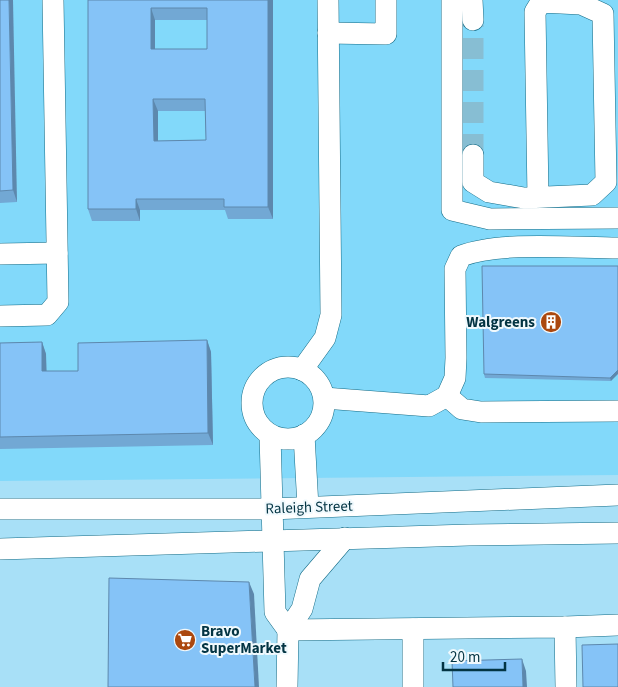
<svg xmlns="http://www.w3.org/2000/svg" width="618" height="687" viewBox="0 0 618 687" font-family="'Source Sans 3',sans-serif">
<rect width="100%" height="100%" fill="#a8e0f7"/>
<!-- built -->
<polygon fill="#82d9fa" points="0,0 618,0 618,475 0,481"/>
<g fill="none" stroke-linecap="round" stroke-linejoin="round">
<!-- minor-tunnel -->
<polyline stroke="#87bed3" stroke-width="21" stroke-dasharray="21 11" stroke-linecap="butt" points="473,155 473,20"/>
<!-- minor casing -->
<g stroke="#126b86" stroke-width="22">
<g id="minor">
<polyline points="452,0 452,210 490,219 618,218"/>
<polyline points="472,0 473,20"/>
<polyline points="328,33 386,34 386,0"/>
<polyline points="473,155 473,182 489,192 524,198 592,195 606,182 603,14 581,4 541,2 535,12 538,197"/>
<polyline points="0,254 57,253"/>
<polyline points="0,316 47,315 58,302 53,0"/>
<circle cx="288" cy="403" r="36"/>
<polyline points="302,370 325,338 331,315 328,0"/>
<polyline points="447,396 462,409 481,412 618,411"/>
<path d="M324,398L429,406L447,396L455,378L456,358L455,269L461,256C500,241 574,248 618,248"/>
<polyline points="270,435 275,612 288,630"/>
<polyline points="304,435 308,507"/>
<polyline points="0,509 271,509 618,495"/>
<polyline points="0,549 469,535 618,533"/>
<polyline points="565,627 618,625"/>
<polyline points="413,629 413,687"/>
<polyline points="288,630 565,627 566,687"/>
<polyline points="287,687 288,630 302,609 310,579 345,538"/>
</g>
</g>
<!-- minor -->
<use href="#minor" stroke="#fff" stroke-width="21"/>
</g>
<!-- wall -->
<g fill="#72a8d4" fill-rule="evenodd">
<polygon points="0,0 17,202 0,203"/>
<path d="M88,0H273V219H228L225,210H140V221H92L88,209ZM155,20H207V49H155ZM158,111H205L206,140L158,141Z"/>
<polygon points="618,266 611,381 485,378 484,374"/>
<polygon points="207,340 211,352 213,445 0,449 0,343 42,342 46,354 46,371 78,371"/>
</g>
<!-- shaded-wall -->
<g fill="#5d88ad">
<polygon points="9,0 13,0 17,202 13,190"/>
<polygon points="268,0 273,0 273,219 268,207"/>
<polygon points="151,8 155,20 155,61 151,49"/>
<polygon points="153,99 158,111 158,153 154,141"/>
<polygon points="136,199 140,210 140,221 136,209"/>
<polygon points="207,340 211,352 213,445 208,433"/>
<polygon points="42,342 46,354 47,383 42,371"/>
<polygon points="618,370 618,374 611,381 610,378"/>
<polygon points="249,582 254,594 259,687 255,687"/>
<polygon points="522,659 526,671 527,687 523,687"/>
</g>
<!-- building -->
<g fill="#85c3f7" stroke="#5d88ad" fill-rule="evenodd">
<polygon points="0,0 9,0 13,190 0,191"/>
<path d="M88,0H268V207H224V199H136V209H88ZM151,8H207V49H151ZM153,99H205L206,140L154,141Z"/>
<polygon points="482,266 618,266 618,370 610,378 484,374"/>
<polygon points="207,340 208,433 0,437 0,343 42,342 42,371 78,371 78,343"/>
<polygon points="109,578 249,582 255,687 108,687"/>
<polygon points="618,644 618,687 583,687 582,645"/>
<polygon points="522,659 523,687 453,687 452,661"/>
</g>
<!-- icons -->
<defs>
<g id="building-disc" transform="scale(1.125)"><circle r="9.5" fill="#ab480f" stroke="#f0f9fd"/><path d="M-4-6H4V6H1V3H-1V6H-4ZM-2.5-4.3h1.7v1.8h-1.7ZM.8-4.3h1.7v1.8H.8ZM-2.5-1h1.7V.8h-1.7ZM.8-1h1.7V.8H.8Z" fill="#fff"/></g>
<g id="supermarket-disc" transform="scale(1.125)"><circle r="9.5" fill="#ab480f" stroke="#f0f9fd"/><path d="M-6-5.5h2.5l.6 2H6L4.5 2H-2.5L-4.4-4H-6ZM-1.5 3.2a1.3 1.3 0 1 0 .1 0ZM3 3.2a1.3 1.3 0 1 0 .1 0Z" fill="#fff"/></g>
</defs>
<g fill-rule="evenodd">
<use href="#building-disc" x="551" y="322"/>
<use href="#supermarket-disc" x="185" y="640"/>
</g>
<g text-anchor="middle" stroke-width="4" stroke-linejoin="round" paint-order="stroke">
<!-- poi labels -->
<g font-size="15" font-weight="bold" fill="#033443" stroke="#f0f9fd" text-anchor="end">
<text x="535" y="327">Walgreens</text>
<text x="201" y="636" text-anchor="start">Bravo<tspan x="201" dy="17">SuperMarket</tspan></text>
</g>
<!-- street labels -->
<g font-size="15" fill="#033443" stroke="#f0f9fd">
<text transform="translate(309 507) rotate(-2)" y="5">Raleigh Street</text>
</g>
</g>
<!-- scale -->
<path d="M443 662v8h62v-8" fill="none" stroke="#033443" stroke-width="2.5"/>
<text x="450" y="662" font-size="15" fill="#033443" stroke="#f0f9fd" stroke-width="4" paint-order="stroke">20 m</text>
</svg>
